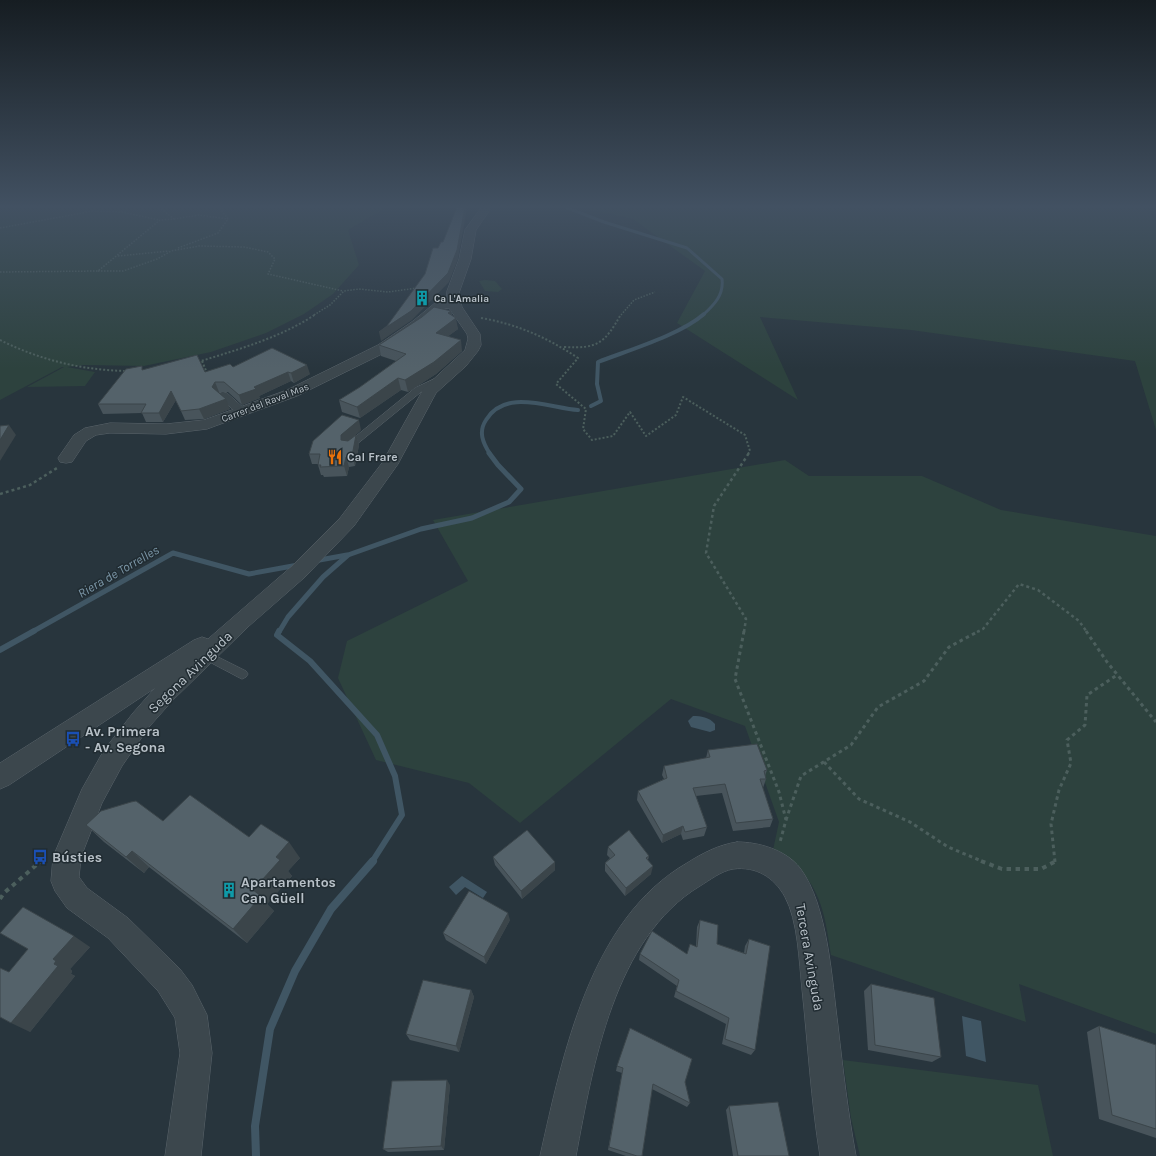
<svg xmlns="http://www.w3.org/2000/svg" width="1156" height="1156" viewBox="0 0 1156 1156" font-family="Karla,sans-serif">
<rect width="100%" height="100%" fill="#28353d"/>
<!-- green -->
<g fill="#2d423e">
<polygon points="0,207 387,207 348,230 359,265 333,294 304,314 266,333 211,352 144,366 84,365 67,367 95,372 85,386 27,387 64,367 62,367 0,400"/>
<polygon points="580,207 1146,207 1156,222 1156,430 1135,361 911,330 760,317 798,400 677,323 705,271 633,219"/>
<polygon points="485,280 495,281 502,289 498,292 485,291 479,281"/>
<path d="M785,460L809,476H922L1001,510L1156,536V1034L1019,984L1026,1022L831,955C826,923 823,894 800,870C792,862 782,856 773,850L779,822L745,726L671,699L520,823L469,783L376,760L338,678L347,641L468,581L433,520Z"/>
<polygon points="843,1060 1038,1085 1053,1156 860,1156 851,1118"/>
</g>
<!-- water -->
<g fill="#405664">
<path d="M693,716C701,716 709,717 715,724V730L710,732L691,727L688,721Z"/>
<polygon points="462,876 487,892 483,898 465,887 456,895 449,887"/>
<polygon points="962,1016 981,1021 986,1062 966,1056"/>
</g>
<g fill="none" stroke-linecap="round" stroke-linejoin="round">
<!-- stream-far4 -->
<path stroke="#405664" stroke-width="3" d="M565,207L604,222L687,248L722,279C724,295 714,305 703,315"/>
<!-- stream-far3 -->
<g stroke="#405664" stroke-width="4">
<path d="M591,406L601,401L597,384L598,362C629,350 680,335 704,314"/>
<path d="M490,454C483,443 478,432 486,420C505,388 550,408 578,410"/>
</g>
<!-- stream-far2 -->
<g stroke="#405664" stroke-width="5">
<polyline points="314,561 347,555"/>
<polyline points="32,632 173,553 249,574 298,565"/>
<polyline points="279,632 288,617 323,577 348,555 421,529 472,518 509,502 521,489 498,465 489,453"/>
</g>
<!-- stream-far1 -->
<g stroke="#405664" stroke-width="6">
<polyline points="279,631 277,635 310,661 377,735 395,776 402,815 372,862"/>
<polyline points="0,650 34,631"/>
</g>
<!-- stream -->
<polyline stroke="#405664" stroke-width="8" points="256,1156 255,1126 270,1029 295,971 331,909 373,861"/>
<!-- service casing -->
<g stroke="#5a646b" stroke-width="1">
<g id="service">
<polygon points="434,379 440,379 441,381 421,392 351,449 345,449 345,445 415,388"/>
<polygon points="206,651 246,671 248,674 246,677 242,679 238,677 202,658 200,655 202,652"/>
</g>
</g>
<!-- pedestrian casing -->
<g stroke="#5a646b" stroke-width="1">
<polygon id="pedestrian" points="223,392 227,393 246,410 248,412 246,414 238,414 219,397 217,395 219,393"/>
</g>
<!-- minor casing -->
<g stroke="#5a646b" stroke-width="1">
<g id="minor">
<polygon points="482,207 492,207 476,230 471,259 459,293 462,307 480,334 481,345 478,351 466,366 436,393 398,464 354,526 305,577 249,626 173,700 149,727 122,766 102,803 81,857 79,877 87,888 128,918 180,969 192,985 207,1015 212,1053 201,1156 165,1156 180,1053 175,1018 158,991 108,938 67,908 55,891 51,881 53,857 82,789 104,750 133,713 155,688 9,785 0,789 0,763 194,640 202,637 208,639 291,567 340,518 382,463 424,388 465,350 468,339 467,334 449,308 443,309 423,327 388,351 297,396 207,429 166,434 110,433 96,435 86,441 72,462 66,463 60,462 58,458 74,435 85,428 110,423 166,424 204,420 287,390 378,345 413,321 435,303 446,301 447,291 459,259 465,230"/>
<path d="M737,842C759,842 786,850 800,868C828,905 832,981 838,1026C843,1070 848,1113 856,1156H820C811,1101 808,1045 802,989C799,961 798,921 785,897C774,877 756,866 733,869C721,871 710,880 700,886C614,938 593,1065 576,1156H540C563,1054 590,919 687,863C703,853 718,845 737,842Z"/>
</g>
</g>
<!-- path-far4 -->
<g stroke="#4c5f5d" stroke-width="1.5" stroke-dasharray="1.5 1.5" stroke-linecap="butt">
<polyline points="174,219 199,215 228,219"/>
<polyline points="0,228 93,211 122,212 159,220"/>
<polyline points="178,248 218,233 228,219 219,207"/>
<polyline points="118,256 169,251"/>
<polyline points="98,271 123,271 157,259 171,251 199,246 244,247 268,252 275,259 268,274 343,291"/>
<polyline points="0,272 98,271 160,220 174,219 159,207"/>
<polyline points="314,315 330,305 344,291 359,289 388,292 417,288"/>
<polyline points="621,315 634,300 655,292"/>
</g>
<!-- path-far3 -->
<g stroke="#4c5f5d" stroke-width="2" stroke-dasharray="2 2" stroke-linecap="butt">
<path d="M481,318C517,324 548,338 578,358L556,384L586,409L583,429L592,440L613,436L630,412L646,436L676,415L683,397L745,435L750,451L748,454"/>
<path d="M0,340C40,360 81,370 126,371"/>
<path d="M564,347C598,349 605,343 621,314"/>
<polyline points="202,361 207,373"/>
<path d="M198,362C239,349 280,338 316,314"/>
</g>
<!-- path-far2 -->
<g stroke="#4c5f5d" stroke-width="2.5" stroke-dasharray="3 3" stroke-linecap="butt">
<polyline points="0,494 30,485 57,468"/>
<polyline points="744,632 746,619 706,553 714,506 749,453"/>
<polyline points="977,632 983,629 1019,584 1038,590 1079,621 1087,632"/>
</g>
<!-- path-far1 -->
<g stroke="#4c5f5d" stroke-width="3" stroke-dasharray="3.5 3.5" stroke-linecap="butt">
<polyline points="744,631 735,679 779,792 786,820 780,842"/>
<polyline points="1086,631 1107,662 1156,722"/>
<polyline points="824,762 859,799 910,822 948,847 984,862"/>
<polyline points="786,820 801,776 851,745 878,707 924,681 949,647 979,631"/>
<polyline points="40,862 43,859"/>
<polyline points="1055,862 1051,824 1059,790 1071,763 1067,740 1085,725 1087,695 1117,675"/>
</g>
<!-- path -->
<g stroke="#4c5f5d" stroke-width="4" stroke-dasharray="4.5 4.5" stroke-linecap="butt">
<polyline points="981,861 1002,869 1041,869 1056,861"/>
<polyline points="0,899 4,893 41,861"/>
</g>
<!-- service -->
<use href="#service" fill="#3c474d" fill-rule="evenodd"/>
<!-- pedestrian -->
<use href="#pedestrian" fill="#3c474d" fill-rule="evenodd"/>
<!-- minor -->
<use href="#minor" fill="#3c474d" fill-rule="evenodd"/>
</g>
<!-- wall -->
<g fill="#48545b">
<polygon points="451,311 452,315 458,329 448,336 462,351 436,374 408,392 401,390 360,418 342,412 339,400 360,387 396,361 381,356 379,345"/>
<polygon points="233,367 310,374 294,383 291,381 259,396 260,398 242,405 228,392 218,392 230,409 204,419 185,420 176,400 163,422 146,422 142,413 103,414 98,404 143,370 205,372"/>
<polygon points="361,430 350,440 356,435 359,445 355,466 349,467 347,476 324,477 323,475 321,475 318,465 318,464 312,464 309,454"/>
<polygon points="708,750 767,770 765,776 766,779 763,788 773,819 770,827 733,831 722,793 696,796 707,827 704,836 683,840 681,834 662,843 637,800 638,791 664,779 662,775 664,766 706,758"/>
<polygon points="163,821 249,837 300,858 288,871 292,876 267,904 274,911 247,943 149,867 144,873 104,842 86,825"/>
<polygon points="608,847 649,856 648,860 651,874 625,896 605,871 605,863 610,858 607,855"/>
<polygon points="493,857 555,862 555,870 522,899 495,865"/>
<polygon points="510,920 486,964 446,940 443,933"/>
<polygon points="700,920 717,944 744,953 745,946 749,939 755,1050 751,1055 722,1044 726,1024 674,997 677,986 639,960 640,954 687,954 696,946 697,927"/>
<polygon points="0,933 90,947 70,969 72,971 71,974 75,976 30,1032 9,972 28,949"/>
<polygon points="871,984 941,1057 932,1062 868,1050 864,991"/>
<polygon points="471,990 474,997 459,1052 410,1040 406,1034"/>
<polygon points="1099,1026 1156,1045 1156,1138 1099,1119 1087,1032"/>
<polygon points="617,1066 685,1082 690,1103 687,1107 652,1089 642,1156 626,1156 608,1150 622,1073 616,1071"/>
<polygon points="450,1085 444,1150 388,1152 383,1149"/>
<polygon points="729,1106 789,1156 733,1156 726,1110"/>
</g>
<!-- shaded-wall -->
<g fill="#3b454a">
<polygon points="465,207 466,207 467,208 458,259 449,282 412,320 381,341 379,332 411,311"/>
<polygon points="451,311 452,321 456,318 458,329 438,344 436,333 448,313"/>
<polygon points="461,340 462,351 436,374 408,392 405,380"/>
<polygon points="307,365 310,374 294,383 291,373"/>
<polygon points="288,372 291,381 259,396 260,398 242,405 239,395 254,387"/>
<polygon points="398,378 401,390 360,418 357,407"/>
<polygon points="215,382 219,392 216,396 212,387"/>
<polygon points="171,391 176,400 163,422 159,413"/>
<polygon points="226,399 230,409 204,419 199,409"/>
<polygon points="359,420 361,430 344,445 341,440 341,435"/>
<polygon points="9,425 16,435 0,461 0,440"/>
<polygon points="356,435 359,445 355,466 352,456"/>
<polygon points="346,457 349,467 347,476 344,466"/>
<polygon points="683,826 681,834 662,843 663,835"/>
<polygon points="289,842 300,858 288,871 292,876 267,904 274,911 247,943 233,929 253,890 276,857"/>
<polygon points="132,851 149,867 144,873 126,857"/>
<polygon points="555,862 555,870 522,899 521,891"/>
<polygon points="653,866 651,874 625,896 626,888"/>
<polygon points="508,913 510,920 486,964 484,957"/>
<polygon points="74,936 90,947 70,969 72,971 71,974 75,976 30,1032 11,1023 54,964 53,959"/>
<polygon points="471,990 474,997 459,1052 456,1046"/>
<polygon points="447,1080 450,1085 444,1150 441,1146"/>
</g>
<!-- building -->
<g fill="#54626a" stroke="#3b454a">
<polygon points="457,207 465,207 457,250 448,273 411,311 379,332 387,326 425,274 433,248 438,248 441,242 443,242"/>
<polygon points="434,307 451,311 448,313 456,318 436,333 461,340 434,362 405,380 398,378 357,407 339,400 360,387 406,354 379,345 422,317"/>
<polygon points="272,348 307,365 291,373 288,372 254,387 256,389 239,395 224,382 215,382 212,387 226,399 199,409 181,411 171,391 159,413 141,413 146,404 98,404 126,369 142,366 142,370 197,355 205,372 230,364 233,367"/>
<polygon points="342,415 359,420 341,435 341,440 348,441 356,435 352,456 346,457 344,466 320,467 321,465 318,465 320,454 309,454 313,441"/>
<polygon points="9,425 0,440 0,426"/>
<polygon points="757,744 767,770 764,771 766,779 760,779 773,819 736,823 725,784 693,788 707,827 685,832 683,826 663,835 638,791 667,778 664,766 710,757 708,750"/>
<polygon points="190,795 249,837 261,824 289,842 276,857 280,860 253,890 261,896 233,929 132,851 126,857 86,825 101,811 131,802 136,801 163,821"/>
<polygon points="527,830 555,862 521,891 493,857"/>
<polygon points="629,830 649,856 646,858 653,866 626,888 605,863 615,855 608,847"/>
<polygon points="469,891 508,913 484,957 443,933"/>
<polygon points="23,907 74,936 53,959 56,961 54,964 58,966 11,1023 0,1017 0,968 9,972 28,949 0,933"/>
<polygon points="700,920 718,925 717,944 746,954 749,939 770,946 755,1050 725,1039 729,1018 676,991 679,980 640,954 652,931 687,954 690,944 697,947"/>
<polygon points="423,980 471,990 456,1046 406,1034"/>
<polygon points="871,984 934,998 941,1057 875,1045"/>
<polygon points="1099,1026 1156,1045 1156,1129 1112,1115"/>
<polygon points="630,1028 692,1059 685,1082 690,1103 653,1084 642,1156 637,1156 609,1147 623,1068 617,1066"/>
<polygon points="447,1080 441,1146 383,1149 392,1081"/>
<polygon points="778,1102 789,1156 738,1156 729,1106"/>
</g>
<!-- sky -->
<linearGradient id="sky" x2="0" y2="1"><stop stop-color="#161d22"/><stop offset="0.56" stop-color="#425162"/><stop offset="1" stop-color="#425162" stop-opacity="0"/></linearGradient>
<rect width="1156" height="369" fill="url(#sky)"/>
<!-- icons -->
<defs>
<g id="building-bare" transform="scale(1.2)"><path d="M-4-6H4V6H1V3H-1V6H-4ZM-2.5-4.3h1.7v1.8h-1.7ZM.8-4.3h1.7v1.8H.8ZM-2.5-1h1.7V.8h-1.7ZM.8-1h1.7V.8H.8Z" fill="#0f9aa8" stroke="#212c32" stroke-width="2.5" paint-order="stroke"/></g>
<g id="restaurant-bare" transform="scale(1.2)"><path d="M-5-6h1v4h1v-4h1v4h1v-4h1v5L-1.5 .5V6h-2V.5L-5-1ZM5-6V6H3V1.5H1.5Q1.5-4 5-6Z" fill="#e8710a" stroke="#212c32" stroke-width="2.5" paint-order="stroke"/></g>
<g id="bus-bare" transform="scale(1.2)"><path d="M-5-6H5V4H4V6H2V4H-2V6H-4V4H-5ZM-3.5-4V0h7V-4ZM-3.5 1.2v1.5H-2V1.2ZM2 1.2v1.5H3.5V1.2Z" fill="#1a4fb4" stroke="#212c32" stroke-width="2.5" paint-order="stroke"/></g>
</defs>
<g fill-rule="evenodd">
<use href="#building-bare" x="422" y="298"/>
<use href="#restaurant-bare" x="335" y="457"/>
<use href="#bus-bare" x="73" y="739"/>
<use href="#bus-bare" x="40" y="857"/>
<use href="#building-bare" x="229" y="890"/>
</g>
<g text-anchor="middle" stroke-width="3" stroke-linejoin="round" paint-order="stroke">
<!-- far-poi labels -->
<g font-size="10" font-weight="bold" fill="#b8c1c8" stroke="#212c32" text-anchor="start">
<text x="434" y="302">Ca L'Amalia</text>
</g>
<!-- far-street labels -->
<g font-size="10" fill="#b8c1c8" stroke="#212c32">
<text transform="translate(265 402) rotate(-21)" y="4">Carrer del Raval Mas</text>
</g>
<!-- poi labels -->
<g font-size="12" font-weight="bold" fill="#b8c1c8" stroke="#212c32" text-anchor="start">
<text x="347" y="461">Cal Frare</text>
</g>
<!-- water labels -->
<g font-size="13" font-style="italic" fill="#7c97a8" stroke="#212c32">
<text transform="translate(118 571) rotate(-30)" y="5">Riera de Torrelles</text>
</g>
<!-- near-street labels -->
<g font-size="14" fill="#b8c1c8" stroke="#212c32">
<text transform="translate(190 672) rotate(-44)" y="5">Segona Avinguda</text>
<text transform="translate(810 957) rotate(80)" y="5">Tercera Avinguda</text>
</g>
<!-- near-poi labels -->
<g font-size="14" font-weight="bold" fill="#b8c1c8" stroke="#212c32" text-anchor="start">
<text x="85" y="736">Av. Primera<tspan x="85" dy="16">- Av. Segona</tspan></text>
<text x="52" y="862">Bústies</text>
<text x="241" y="887">Apartamentos<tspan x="241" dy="16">Can Güell</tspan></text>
</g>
</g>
</svg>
